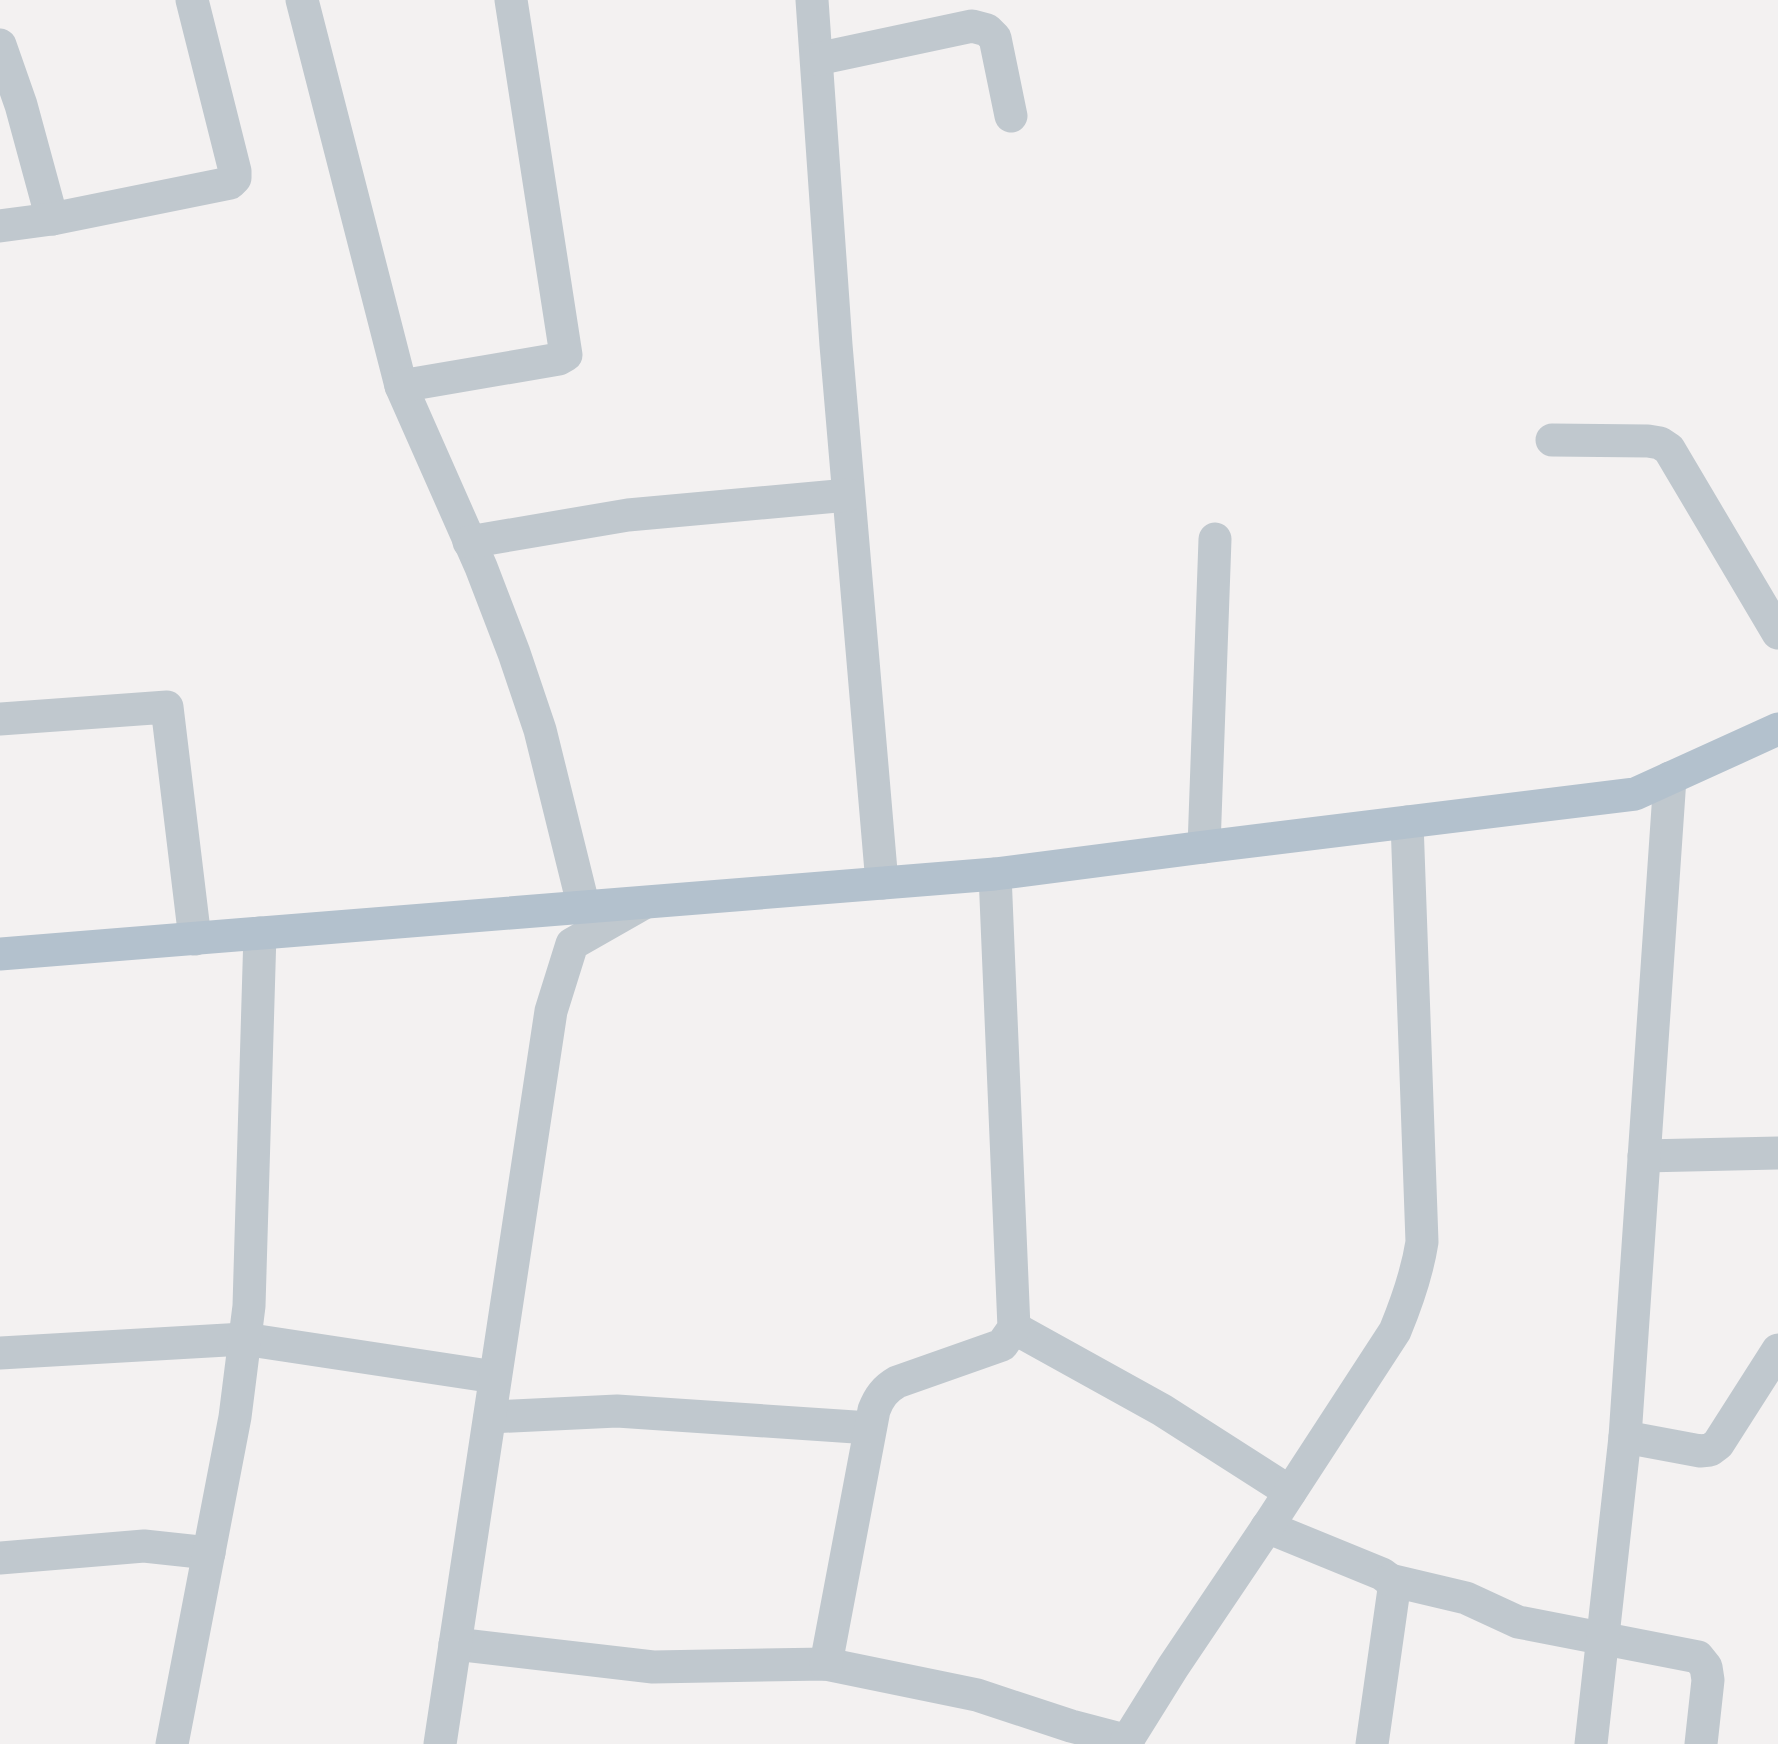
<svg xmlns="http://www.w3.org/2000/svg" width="1778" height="1744" viewBox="0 0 1778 1744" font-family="'Space Grotesk',sans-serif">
<rect width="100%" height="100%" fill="#f3f1f1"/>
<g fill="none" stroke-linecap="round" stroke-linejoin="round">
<!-- minor -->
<g stroke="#c0c8ce" stroke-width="33">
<polyline points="302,0 401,386 481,567 514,653 540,730 584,908"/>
<polyline points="812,0 836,345 882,883"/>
<polyline points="0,45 21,105 52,219"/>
<polyline points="817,59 972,26 987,30 995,38 1011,116"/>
<polyline points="0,226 52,219 230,183 235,178 235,171 192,0"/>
<polyline points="401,386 559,359 566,355 511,0"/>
<polyline points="1552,440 1648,441 1660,443 1669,449 1778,633"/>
<polyline points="469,542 628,515 848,495"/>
<polyline points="0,719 167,707 195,939"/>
<polyline points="1204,847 1215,539"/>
<polyline points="1644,1156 1778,1153"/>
<polyline points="1014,1328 1162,1410 1290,1492"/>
<polyline points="0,1353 244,1339 495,1377"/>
<polyline points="490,1417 617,1411 870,1428"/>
<polyline points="1625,1437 1700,1451 1710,1450 1718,1444 1778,1350"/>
<polyline points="1267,1527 1382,1574 1390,1580 1394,1589 1372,1744"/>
<polyline points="0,1558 144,1546 209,1553"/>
<polyline points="1390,1580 1466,1598 1518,1622 1698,1657 1706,1667 1708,1680 1701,1744"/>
<polyline points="455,1644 653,1667 826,1664 977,1695 1071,1726 1128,1741"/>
<path d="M826,1664L874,1410C879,1397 885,1389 897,1382L1002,1345L1014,1328L995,874"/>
<polyline points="172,1744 235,1417 249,1306 260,933"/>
<polyline points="440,1744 551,1011 572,944 644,903"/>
<path d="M1125,1744L1173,1667L1272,1520L1395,1331C1407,1302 1417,1274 1422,1242L1407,822"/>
<polyline points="1591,1744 1625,1437 1670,778"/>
</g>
<!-- major -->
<polyline stroke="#b3c1cd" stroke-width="33" points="0,954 995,874 1204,847 1635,794 1778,729"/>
</g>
</svg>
